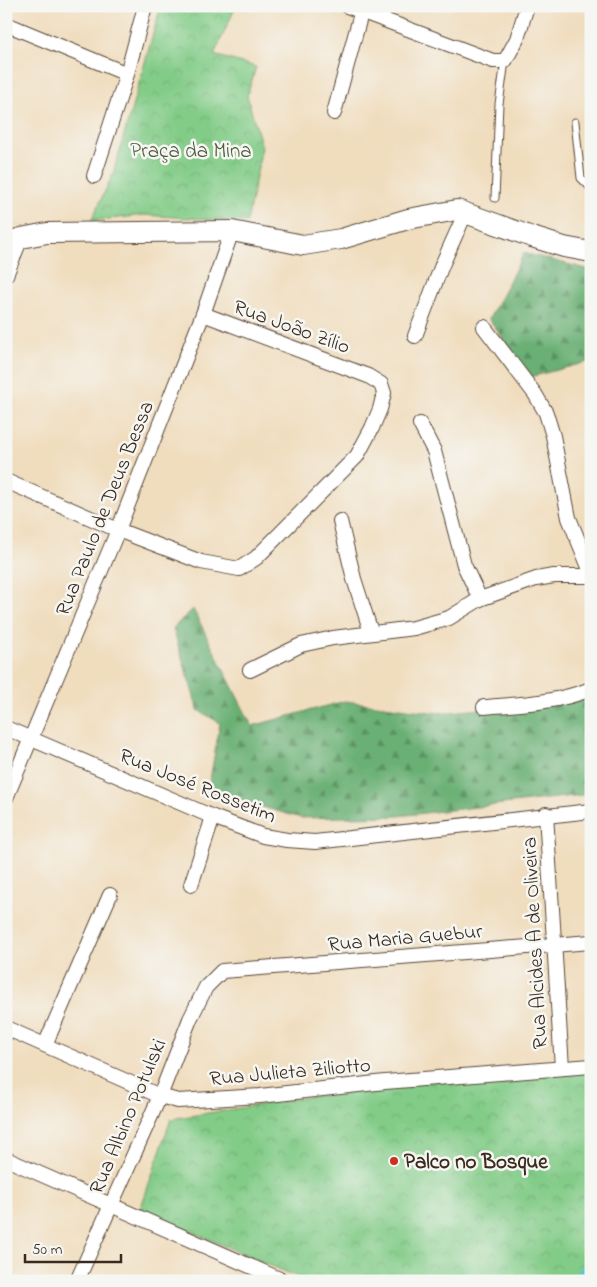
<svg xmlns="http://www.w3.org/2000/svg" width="597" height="1287" viewBox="0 0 597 1287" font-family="'Indie Flower',sans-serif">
<defs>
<pattern id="forest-firs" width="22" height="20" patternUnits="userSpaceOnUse" patternTransform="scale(1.25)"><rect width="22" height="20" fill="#6ab074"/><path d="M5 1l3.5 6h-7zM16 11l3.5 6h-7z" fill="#588f5f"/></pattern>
<pattern id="park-crowns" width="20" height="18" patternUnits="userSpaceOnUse" patternTransform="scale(1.25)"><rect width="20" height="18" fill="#83cc88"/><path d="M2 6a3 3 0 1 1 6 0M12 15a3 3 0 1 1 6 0" fill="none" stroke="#72af75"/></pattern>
</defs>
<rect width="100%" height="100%" fill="#f6f6f2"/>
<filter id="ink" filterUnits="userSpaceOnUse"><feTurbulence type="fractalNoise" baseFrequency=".02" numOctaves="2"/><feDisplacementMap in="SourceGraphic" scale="10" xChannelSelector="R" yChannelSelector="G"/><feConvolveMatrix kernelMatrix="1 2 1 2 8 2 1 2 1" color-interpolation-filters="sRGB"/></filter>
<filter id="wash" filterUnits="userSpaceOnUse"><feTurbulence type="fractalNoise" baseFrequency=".0096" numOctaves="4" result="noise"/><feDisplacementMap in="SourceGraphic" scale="20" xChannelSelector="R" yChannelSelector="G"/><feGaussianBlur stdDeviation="1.12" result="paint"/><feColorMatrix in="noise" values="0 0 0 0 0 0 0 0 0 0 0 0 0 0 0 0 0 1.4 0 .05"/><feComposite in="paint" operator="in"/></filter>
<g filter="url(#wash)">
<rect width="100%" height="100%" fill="#f0ddbe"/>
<!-- forest -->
<g fill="url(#forest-firs)" stroke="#526d49">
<polygon points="524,253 591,270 591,361 530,377 489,319"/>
<polygon points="193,609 252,726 345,701 438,713 591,699 591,794 398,816 301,818 208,791 220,723 198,710 173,628"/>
</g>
<!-- park -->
<g fill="url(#park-crowns)" stroke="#5f7b53">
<polygon points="161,6 236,6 214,55 256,67 247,96 262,147 247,222 144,215 91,221 113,174"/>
<polygon points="591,1072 591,1281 457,1281 449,1275 439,1281 307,1281 140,1210 171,1119 382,1085"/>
</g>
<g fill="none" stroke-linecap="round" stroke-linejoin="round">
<!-- stream -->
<polyline stroke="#5cc4d9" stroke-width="4" points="574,1281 591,1256"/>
</g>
</g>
<g filter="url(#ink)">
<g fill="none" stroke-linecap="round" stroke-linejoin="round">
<!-- lane casing -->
<g stroke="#564536" stroke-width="9">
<g id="lane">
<polyline points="575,122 581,178 591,188"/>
<polyline points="495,198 499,104 505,61"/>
</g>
</g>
<!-- street casing -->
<g stroke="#564536" stroke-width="16">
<g id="street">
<polyline points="347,6 493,61 505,61 517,39 527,6"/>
<polyline points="6,24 127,74"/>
<polyline points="334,113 363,6"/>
<polyline points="94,176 127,74 145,6"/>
<polyline points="6,275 21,238"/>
<polyline points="484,327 535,394 546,413 553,436 569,518 591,572"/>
<polyline points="415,336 442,265 465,214"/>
<polyline points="420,424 434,451 464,565 480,599"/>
<polyline points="6,481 118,530 201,562 239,569 256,558 357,456 372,428 380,409 384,393 381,384 368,376 203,314"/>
<polyline points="340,521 354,579 371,632"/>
<polyline points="250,670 301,645 333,638 414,628 449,618 480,599 536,579 554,576 591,576"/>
<path d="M484,707C520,704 556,703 591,689"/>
<polyline points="6,728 213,817 263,836 287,840 315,842 591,811"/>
<polyline points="6,798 118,530 203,314 232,231"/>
<polyline points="546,814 562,1068"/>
<polyline points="191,885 213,817"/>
<polyline points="6,1028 160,1096 178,1101 260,1096 385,1082 591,1066"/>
<polyline points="45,1045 110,895"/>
<polyline points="6,1159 284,1281"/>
<polyline points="77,1281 160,1096 190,1019 206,987 222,971 591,942"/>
</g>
</g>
<!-- secondary casing -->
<g stroke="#564536" stroke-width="22">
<polyline id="secondary" points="6,243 21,238 47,233 232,231 303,245 341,239 408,219 457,210 532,237 564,247 591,252"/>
</g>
<!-- lane -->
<use href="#lane" stroke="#fff" stroke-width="7"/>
<!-- street -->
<use href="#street" stroke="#fff" stroke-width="14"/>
<!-- secondary -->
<use href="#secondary" stroke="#fff" stroke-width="20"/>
</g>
</g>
<!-- markers -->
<circle fill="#c8321e" stroke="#f6f6f2" stroke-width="2" cx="394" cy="1161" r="5"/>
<g text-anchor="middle" stroke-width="5" stroke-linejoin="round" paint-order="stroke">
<!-- park labels -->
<g font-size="21" fill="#515b3e" stroke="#f6f6f2">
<text x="191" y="157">Praça da Mina</text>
</g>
<!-- street labels -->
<g font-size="21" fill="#3b2a1e" stroke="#f6f6f2">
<text transform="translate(292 326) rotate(20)" y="7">Rua João Zílio</text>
<text transform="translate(104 508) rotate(-68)" y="7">Rua Paulo de Deus Bessa</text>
<text transform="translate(198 785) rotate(22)" y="7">Rua José Rossetim</text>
<text transform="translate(405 937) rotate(-5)" y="7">Rua Maria Guebur</text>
<text transform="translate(534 943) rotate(-93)" y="7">Rua Alcides A de Oliveira</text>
<text transform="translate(290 1071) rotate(-5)" y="7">Rua Julieta Ziliotto</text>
<text transform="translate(127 1116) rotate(-67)" y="7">Rua Albino Potulski</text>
</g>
<!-- poi labels -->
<g font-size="21" font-weight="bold" fill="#3b2a1e" stroke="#f6f6f2" text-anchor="start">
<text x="404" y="1168">Palco no Bosque</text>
</g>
</g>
<!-- margin -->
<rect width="597" height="1287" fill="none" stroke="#f6f6f2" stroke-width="25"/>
<!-- scale -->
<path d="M25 1254v8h96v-8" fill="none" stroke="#3b2a1e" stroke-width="2.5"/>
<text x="32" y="1254" font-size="15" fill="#3b2a1e" stroke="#f6f6f2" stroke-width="4" paint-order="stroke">50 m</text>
</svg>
